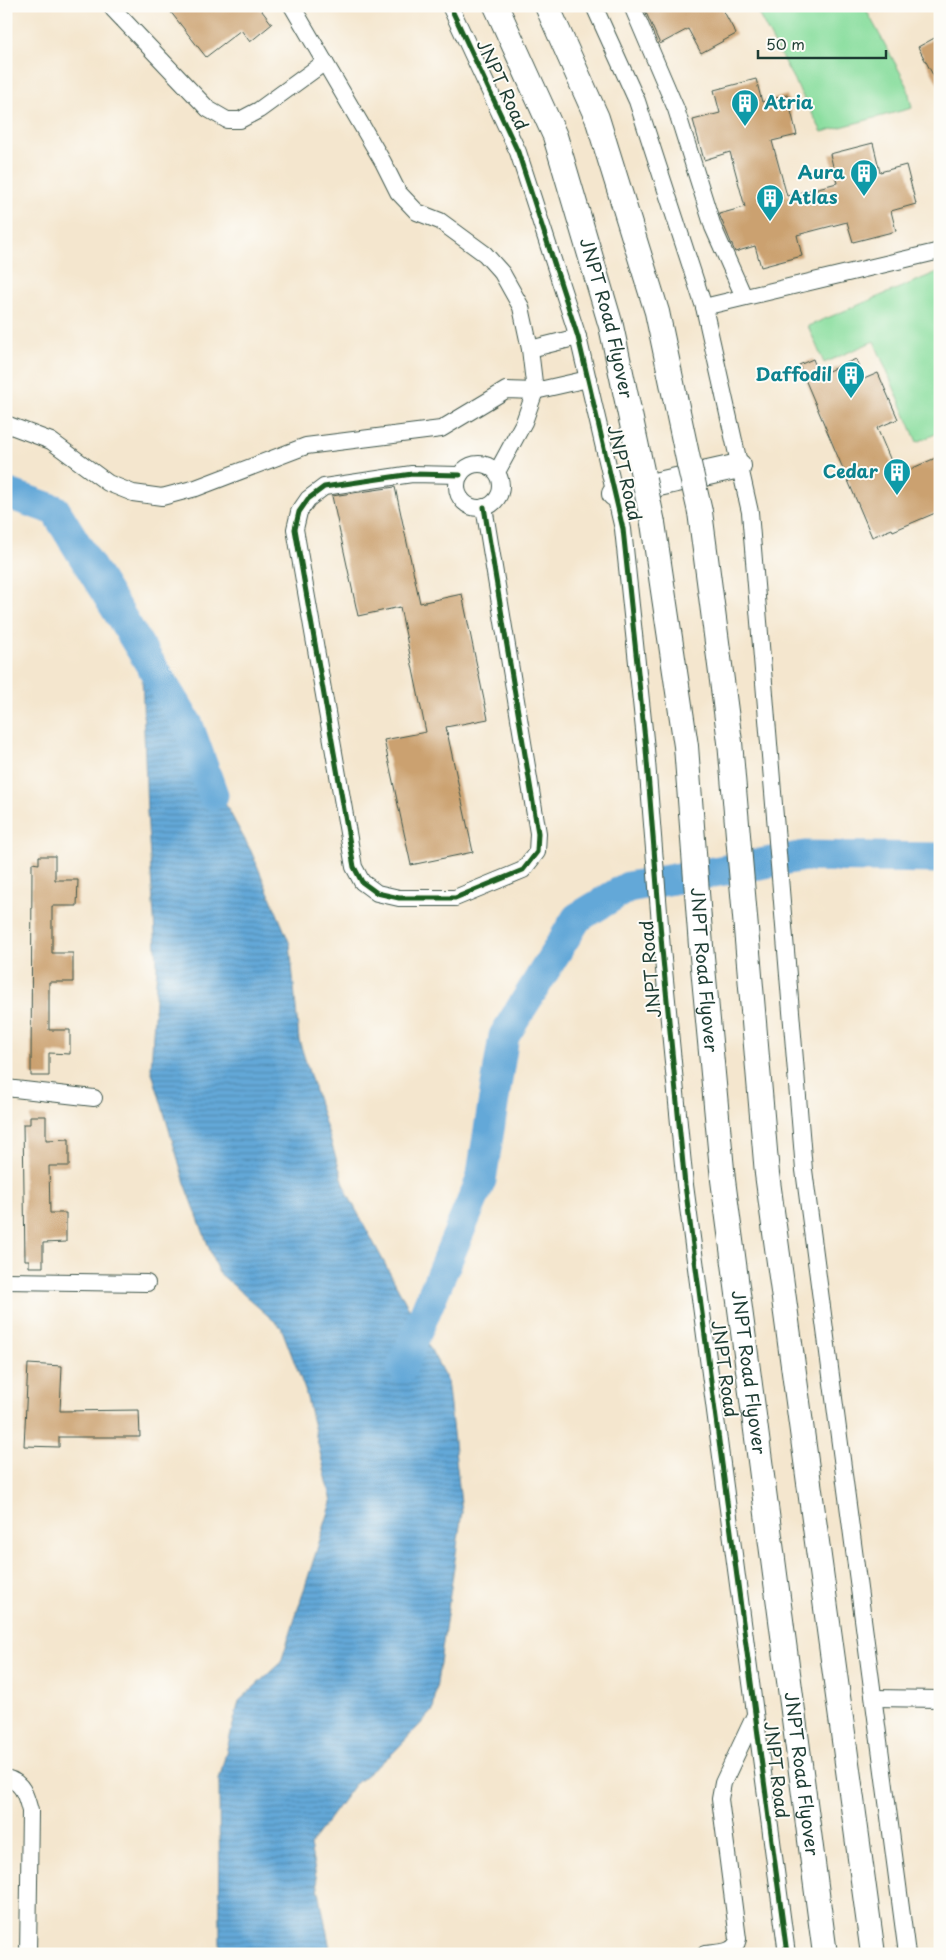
<svg xmlns="http://www.w3.org/2000/svg" width="946" height="1960" viewBox="0 0 946 1960" font-family="'Playpen Sans',sans-serif">
<defs>
<pattern id="water-rules" width="6" height="5" patternUnits="userSpaceOnUse" patternTransform="scale(1.25)"><rect width="6" height="5" fill="#63a8d8"/><path d="M0 2.5h6" fill="none" stroke="#518ab0"/></pattern>
</defs>
<rect width="100%" height="100%" fill="#fdfcf7"/>
<filter id="ink" filterUnits="userSpaceOnUse"><feTurbulence type="fractalNoise" baseFrequency=".02" numOctaves="2"/><feDisplacementMap in="SourceGraphic" scale="10" xChannelSelector="R" yChannelSelector="G"/><feConvolveMatrix kernelMatrix="1 2 1 2 8 2 1 2 1" color-interpolation-filters="sRGB"/></filter>
<filter id="wash" filterUnits="userSpaceOnUse"><feTurbulence type="fractalNoise" baseFrequency=".0096" numOctaves="4" result="noise"/><feDisplacementMap in="SourceGraphic" scale="20" xChannelSelector="R" yChannelSelector="G"/><feGaussianBlur stdDeviation="1.12" result="paint"/><feColorMatrix in="noise" values="0 0 0 0 0 0 0 0 0 0 0 0 0 0 0 0 0 1.4 0 .05"/><feComposite in="paint" operator="in"/></filter>
<g filter="url(#wash)">
<rect width="100%" height="100%" fill="#f4e6ce"/>
<!-- park -->
<g fill="#8ade9f" stroke="#548e6a">
<polygon points="754,6 864,6 907,85 912,108 822,132"/>
<polygon points="940,271 940,432 917,442 874,341 824,363 808,326"/>
</g>
<!-- water -->
<polygon fill="url(#water-rules)" stroke="#417286" points="141,649 251,851 290,944 299,1040 347,1193 447,1380 462,1512 433,1711 393,1753 354,1785 310,1845 331,1954 220,1954 219,1780 239,1701 281,1662 332,1502 305,1390 281,1327 218,1272 185,1183 151,1069 157,964 147,812"/>
<g fill="none" stroke-linecap="round" stroke-linejoin="round">
<!-- river -->
<g stroke="#63a8d8" stroke-width="31">
<polyline points="6,493 55,510 188,725 213,795"/>
<polyline points="402,1367 481,1180 504,1036 577,918 628,887 805,856 940,858"/>
</g>
</g>
<g id="blocks">
<!-- building -->
<g fill="#cba170">
<polygon points="166,6 258,6 272,24 250,42 241,30 206,57"/>
<polygon points="643,6 721,6 736,34 701,53 688,29 660,44"/>
<polygon points="940,35 940,88 918,47"/>
<polygon points="756,79 762,102 787,95 797,135 772,141 787,196 837,183 830,154 873,143 880,172 906,165 916,204 891,211 896,231 853,242 847,222 797,235 802,256 761,267 755,246 735,252 719,214 745,207 730,152 704,160 693,120 720,113 714,90"/>
<polygon points="813,359 819,375 856,359 864,379 878,373 898,419 877,428 897,475 940,456 940,511 893,531 892,529 872,537 799,365"/>
<polygon points="395,487 420,603 462,594 488,719 446,727 473,852 411,865 384,740 426,732 400,607 358,616 332,496"/>
<polygon points="39,856 55,856 55,880 78,880 77,906 52,906 52,953 73,953 73,982 49,982 49,1030 70,1030 70,1054 49,1053 49,1076 31,1076 32,863 39,864"/>
<polygon points="30,1116 46,1116 46,1140 69,1139 69,1166 49,1166 50,1213 66,1213 66,1242 43,1243 43,1267 29,1267 29,1260 25,1260 23,1124 30,1124"/>
<polygon points="28,1364 62,1366 60,1411 139,1410 140,1437 59,1437 59,1447 24,1446"/>
</g>
</g>
</g>
<g filter="url(#ink)">
<use href="#blocks" fill-opacity="0" stroke="#3f564b" stroke-width="1"/>
<g fill="none" stroke-linecap="round" stroke-linejoin="round">
<!-- minor casing -->
<g stroke="#3f564b" stroke-width="18">
<g id="minor">
<polyline points="292,6 383,162 398,192 417,212 440,221 485,254 502,273 521,307 530,349 535,391 524,422 497,472"/>
<polyline points="450,6 518,152 578,337 623,529 646,749 662,949 685,1185 787,1954"/>
<polyline points="594,6 637,101 704,307 750,512 804,1170 907,1954"/>
<polyline points="632,6 676,109 713,227 744,297"/>
<polyline points="113,9 208,109 227,120 240,120 259,110 325,62"/>
<polyline points="704,307 940,251"/>
<polyline points="530,349 578,337"/>
<polyline points="6,424 51,441 108,483 133,493 162,497 196,488 306,446 441,429 506,390 535,391 588,379"/>
<circle cx="479" cy="486" r="22"/>
<polyline points="460,475 412,474 324,487 308,499 299,512 295,529 354,867 362,882 377,893 399,898 455,898 523,870 537,852 538,833 484,507"/>
<polyline points="6,1088 94,1098"/>
<polyline points="6,1281 147,1283"/>
<polyline points="874,1698 940,1699"/>
<path d="M6,1778C23,1782 26,1796 30,1811L28,1954"/>
<path d="M705,1954C718,1952 735,1954 738,1939L720,1799L723,1783L755,1715"/>
</g>
</g>
<!-- highway casing -->
<g stroke="#3f564b" stroke-width="26">
<g id="highway">
<path id="s1" d="M496,6L555,136L611,326L644,480"/>
<polyline points="547,6 597,118 657,312 689,464"/>
<polyline points="614,494 739,466"/>
<polyline points="700,512 730,742 767,1174 873,1954"/>
<path id="s2" d="M653,523L686,746L701,946L723,1180L825,1954"/>
</g>
</g>
<!-- minor -->
<use href="#minor" stroke="#fff" stroke-width="16"/>
<!-- highway -->
<use href="#highway" stroke="#fff" stroke-width="24"/>
<!-- highway-bridge casing -->
<g stroke="#3f564b" stroke-width="26" stroke-linecap="butt">
<g id="highway-bridge">
<polyline points="689,464 700,512"/>
<polyline points="644,480 653,523"/>
</g>
</g>
<!-- highway-bridge -->
<use href="#highway-bridge" stroke="#fff" stroke-width="24"/>
<!-- cycleway casing -->
<g stroke="#fdfcf7" stroke-width="8">
<g id="cycleway">
<polyline points="450,6 518,152 578,337 623,529 646,749 662,949 685,1185 787,1954"/>
<polyline points="460,475 412,474 324,487 308,499 299,512 295,529 354,867 362,882 377,893 399,898 455,898 523,870 537,852 538,833 484,507"/>
</g>
</g>
<!-- cycleway -->
<use href="#cycleway" stroke="#1b5e20" stroke-width="5"/>
</g>
</g>
<!-- icons -->
<defs>
<g id="building-pin" transform="scale(1.4375)"><path d="M0 17L-7.5 6A9.5 9.5 0 1 1 7.5 6Z" fill="#0f9aa8" stroke="#fdfcf7"/><path d="M-4-6H4V6H1V3H-1V6H-4ZM-2.5-4.3h1.7v1.8h-1.7ZM.8-4.3h1.7v1.8H.8ZM-2.5-1h1.7V.8h-1.7ZM.8-1h1.7V.8H.8Z" fill="#fff"/></g>
</defs>
<g fill-rule="evenodd">
<use href="#building-pin" x="745" y="103"/>
<use href="#building-pin" x="864" y="173"/>
<use href="#building-pin" x="770" y="198"/>
<use href="#building-pin" x="851" y="375"/>
<use href="#building-pin" x="897" y="472"/>
</g>
<g text-anchor="middle" stroke-width="4" stroke-linejoin="round" paint-order="stroke">
<!-- street labels -->
<g font-size="18" fill="#1f3d34" stroke="#fdfcf7">
<text transform="translate(502 85) rotate(65)" y="6">JNPT Road</text>
<text dy="6" stroke="none"><textPath href="#s1" startOffset="332">JNPT Road Flyover</textPath></text>
<text transform="translate(624 473) rotate(77)" y="6">JNPT Road</text>
<text transform="translate(651 969) rotate(-95)" y="6">JNPT Road</text>
<text dy="6" stroke="none"><textPath href="#s2" startOffset="450">JNPT Road Flyover</textPath></text>
<text transform="translate(724 1369) rotate(82)" y="6">JNPT Road</text>
<text dy="6" stroke="none"><textPath href="#s2" startOffset="855">JNPT Road Flyover</textPath></text>
<text transform="translate(776 1770) rotate(83)" y="6">JNPT Road</text>
<text dy="6" stroke="none"><textPath href="#s2" startOffset="1260">JNPT Road Flyover</textPath></text>
</g>
<!-- culture labels -->
<g font-size="18" font-weight="bold" fill="#0d838f" stroke="#fdfcf7" text-anchor="end">
<text x="764" y="109" text-anchor="start">Atria</text>
<text x="845" y="179">Aura</text>
<text x="789" y="204" text-anchor="start">Atlas</text>
<text x="832" y="381">Daffodil</text>
<text x="878" y="478">Cedar</text>
</g>
</g>
<!-- margin -->
<rect width="946" height="1960" fill="none" stroke="#fdfcf7" stroke-width="25"/>
<!-- scale -->
<path d="M758 50v8h128v-8" fill="none" stroke="#1f3d34" stroke-width="2.5"/>
<text x="766" y="50" font-size="15" fill="#1f3d34" stroke="#fdfcf7" stroke-width="4" paint-order="stroke">50 m</text>
</svg>
